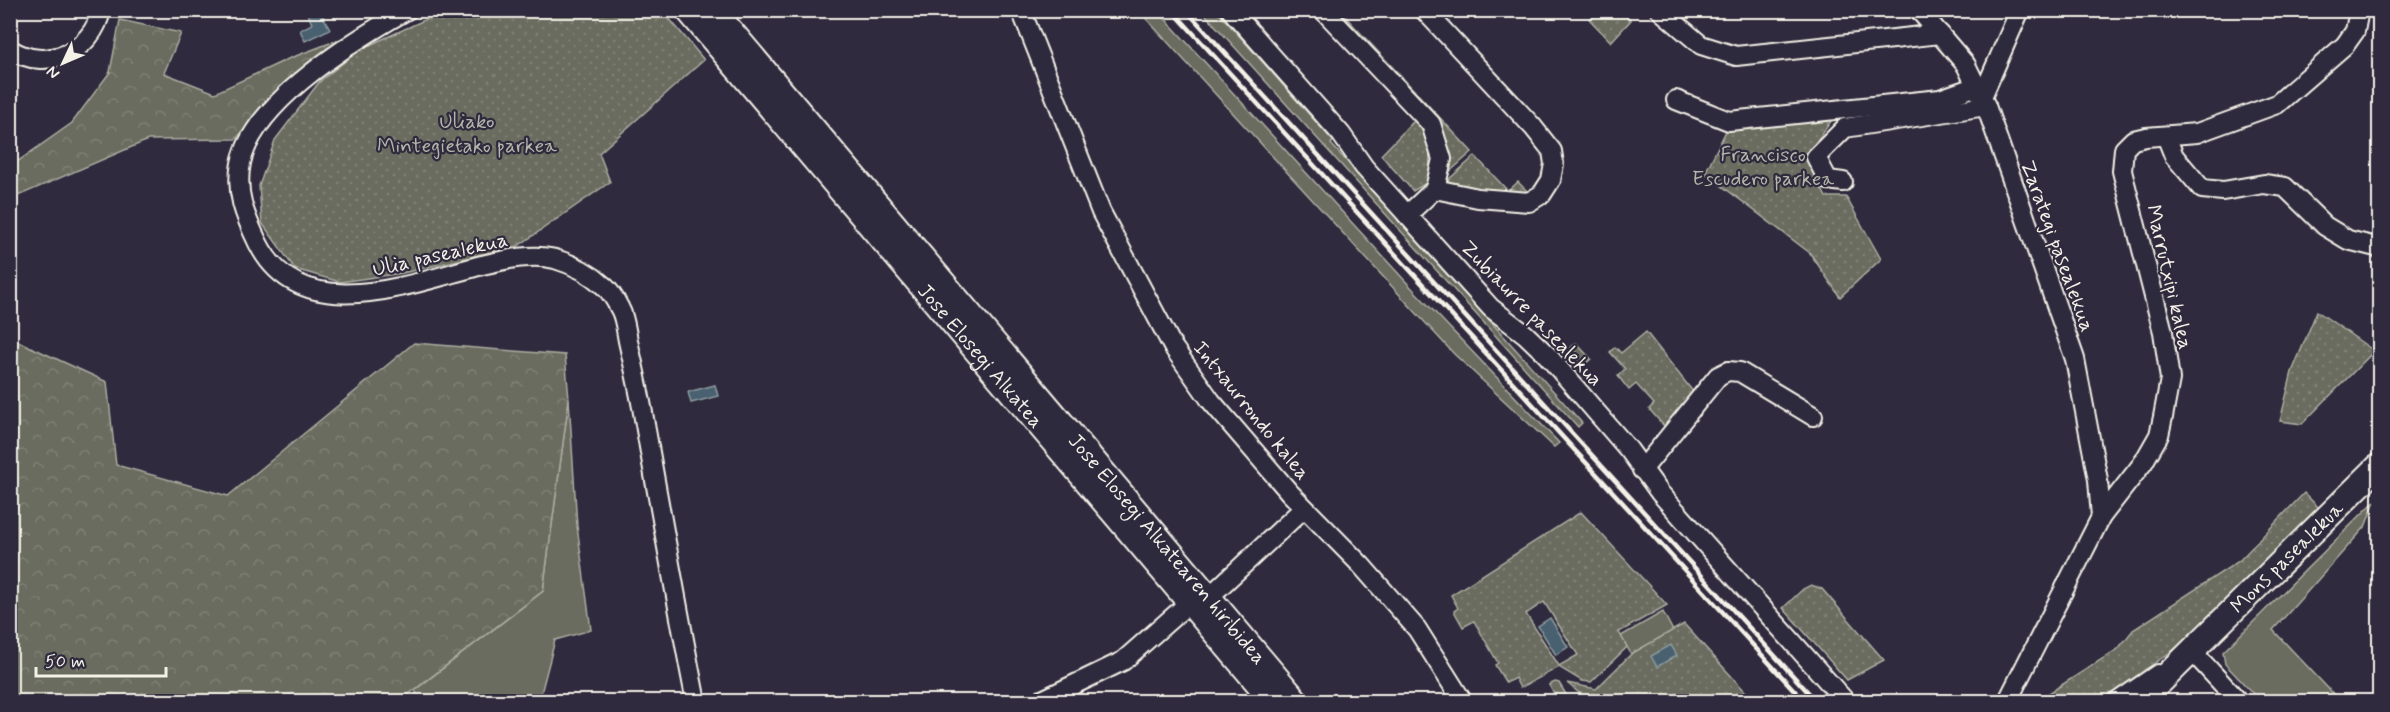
<svg xmlns="http://www.w3.org/2000/svg" width="2390" height="712" viewBox="0 0 2390 712" font-family="Mynerve,sans-serif">
<defs>
<pattern id="forest-crowns" width="20" height="18" patternUnits="userSpaceOnUse" patternTransform="scale(1.5)"><rect width="20" height="18" fill="#696c5e"/><path d="M2 6a3 3 0 1 1 6 0M12 15a3 3 0 1 1 6 0" fill="none" stroke="#7f8175"/></pattern>
<pattern id="park-dots" width="8" height="8" patternUnits="userSpaceOnUse" patternTransform="scale(1.5)"><rect width="8" height="8" fill="#696c5e"/><path d="M2 2h.1M6 6h.1" fill="none" stroke="#7f8175" stroke-width="1.8" stroke-linecap="round"/></pattern>
</defs>
<rect width="100%" height="100%" fill="#2f2a3d"/>
<filter id="ink" filterUnits="userSpaceOnUse"><feTurbulence type="fractalNoise" baseFrequency=".0167" numOctaves="2"/><feDisplacementMap in="SourceGraphic" scale="12" xChannelSelector="R" yChannelSelector="G"/><feConvolveMatrix kernelMatrix="1 2 1 2 8 2 1 2 1" color-interpolation-filters="sRGB"/></filter>
<g filter="url(#ink)">
<!-- grass -->
<g fill="#696c5e" stroke="#aeaea3" stroke-width="1.5">
<polygon points="1139,11 1158,11 1409,285 1559,443 1554,447 1454,354"/>
<polygon points="1202,11 1217,11 1333,141 1331,144 1582,423 1578,427"/>
<polygon points="569,399 577,526 591,630 555,640 539,701 419,701 415,690 543,591"/>
<polygon points="2375,501 2365,527 2273,630 2340,701 2260,701 2225,664 2223,652"/>
<polygon points="1663,612 1673,631 1631,654 1621,636"/>
</g>
<!-- forest -->
<g fill="url(#forest-crowns)" stroke="#aeaea3" stroke-width="1.5">
<polygon points="120,20 181,33 164,73 215,93 288,59 343,38 288,81 236,139 148,140 11,199 10,167 72,123 110,72"/>
<polygon points="11,338 107,382 116,465 228,496 414,343 565,355 569,399 543,591 400,701 11,701"/>
</g>
<!-- park -->
<g fill="url(#park-dots)" stroke="#aeaea3" stroke-width="1.5" fill-rule="evenodd">
<polygon points="1621,10 1631,20 1611,42 1589,19 1602,11"/>
<polygon points="444,11 663,11 704,60 599,153 610,182 518,246 403,273 340,282 295,269 262,223 259,186 275,140 320,81 361,49"/>
<polygon points="1332,11 1340,11 1472,152 1447,174 1448,159"/>
<polygon points="1834,117 1805,157 1826,197 1846,197 1881,259 1840,297 1810,253 1705,173 1727,129"/>
<path d="M1415,120C1431,141 1433,158 1426,183L1413,191L1381,155Z"/>
<polygon points="1475,156 1508,191 1518,182 1531,195 1445,187 1447,181"/>
<polygon points="2317,311 2374,351 2302,424 2280,421 2292,372"/>
<polygon points="1646,332 1694,393 1670,423 1668,422 1664,426 1649,409 1654,404 1636,384 1629,390 1618,376 1625,369 1610,352 1615,347 1621,353"/>
<polygon points="1576,343 1591,359 1579,369 1569,359 1569,349"/>
<polygon points="2304,493 2321,510 2182,644 2100,701 2035,702 2118,649 2133,630 2239,561"/>
<path d="M1581,512L1667,605L1619,632L1627,647L1591,682L1582,681L1559,667L1520,688L1515,678L1506,683L1495,665L1498,663L1474,621L1463,627L1454,611L1458,608L1451,595ZM1544,602L1578,655L1559,666L1526,614Z"/>
<polygon points="1811,585 1822,589 1884,660 1847,680 1783,608 1803,589"/>
<polygon points="1684,624 1754,701 1589,701 1567,683 1596,689 1631,654"/>
<polygon points="1555,682 1559,683 1570,701 1558,701 1549,685"/>
</g>
<!-- water -->
<g fill="#48616f" stroke="#8d9b9f" stroke-width="1.5">
<polygon points="316,10 320,11 330,29 305,41 300,30 312,24 308,14"/>
<polygon points="715,385 718,396 691,403 688,392"/>
<polygon points="1550,618 1568,647 1556,655 1538,626"/>
<polygon points="1671,645 1677,655 1657,667 1651,656"/>
</g>
<g fill="none" stroke-linecap="round" stroke-linejoin="round">
<!-- minor casing -->
<g stroke="#f4f1e8" stroke-width="22">
<g id="minor">
<path d="M407,10C356,39 254,101 241,163C235,193 245,216 258,243C300,329 413,283 482,265C504,260 532,253 555,259C572,264 591,274 604,286C610,291 616,301 620,309C625,318 626,331 628,341C635,371 641,400 646,430C662,520 678,611 696,702"/>
<polyline points="1021,10 1101,212 1173,347 1211,401 1290,493 1361,565 1417,629 1463,702"/>
<polyline points="1231,10 1341,134 1364,167 1491,308 1525,334 1547,355 1629,450 1660,493 1846,702"/>
<polyline points="1323,10 1431,124 1442,159 1435,189"/>
<polyline points="1424,10 1533,127 1552,151 1554,164 1551,180 1542,194 1529,202 1478,198 1435,189"/>
<polyline points="1660,10 1701,45 1736,56 1940,34"/>
<polyline points="1919,10 1966,65 1986,106 2075,359 2098,480 2101,517"/>
<path d="M10,49C46,73 93,51 101,10"/>
<polyline points="1982,97 2020,10"/>
<polyline points="1676,100 1729,121 1940,99 1977,86"/>
<polyline points="2166,136 2174,156 2202,189 2223,191 2264,184 2285,187 2325,226 2348,240 2380,248"/>
<polyline points="1843,182 1828,180 1816,157 1845,128 1986,106"/>
<polyline points="1407,215 1435,189"/>
<polyline points="1642,470 1718,376 1728,371 1740,372 1813,416"/>
<polyline points="1209,597 1304,508"/>
<polyline points="2183,657 2192,651 2239,702"/>
<polyline points="1038,702 1123,661 1190,602"/>
<polyline points="2007,702 2101,517 2143,463 2159,435 2163,417 2170,379 2163,332 2122,171 2124,149 2133,140 2146,137 2197,133 2277,104 2345,45 2355,31 2359,10"/>
<polyline points="2117,702 2158,674"/>
</g>
</g>
<!-- major casing -->
<g stroke="#f4f1e8" stroke-width="28">
<g id="major">
<path id="s1" d="M688,10L1274,702"/>
<path id="s2" d="M713,10L1297,702"/>
<path id="s3" d="M2140,702L2380,465"/>
</g>
</g>
<!-- minor -->
<use href="#minor" stroke="#2f2a3d" stroke-width="18"/>
<!-- major -->
<use href="#major" stroke="#2f2a3d" stroke-width="24"/>
<!-- rail -->
<g stroke="#f4f1e8" stroke-width="4.5">
<polyline points="1172,10 1805,702"/>
<polyline points="1186,10 1817,702"/>
</g>
</g>
</g>
<g text-anchor="middle" stroke-width="4.5" stroke-linejoin="round" paint-order="stroke">
<!-- park labels -->
<g font-size="21" fill="#b5b5aa" stroke="#2f2a3d">
<text x="467" y="128">Uliako<tspan x="467" dy="24">Mintegietako parkea</tspan></text>
<text x="1763" y="161">Francisco<tspan x="1763" dy="24">Escudero parkea</tspan></text>
</g>
<!-- street labels -->
<g font-size="21" fill="#f4f1e8" stroke="#2f2a3d">
<text transform="translate(2058 246) rotate(70)" y="7">Zarategi pasealekua</text>
<text transform="translate(440 254) rotate(-13)" y="7">Ulia pasealekua</text>
<text transform="translate(2170 277) rotate(77)" y="7">Marrutxipi kalea</text>
<text transform="translate(1532 313) rotate(46)" y="7">Zubiaurre pasealekua</text>
<text dy="7" stroke="none"><textPath href="#s1" startOffset="453">Jose Elosegi Alkatea</textPath></text>
<text transform="translate(1252 410) rotate(51)" y="7">Intxaurrondo kalea</text>
<text dy="7" stroke="none"><textPath href="#s2" startOffset="705">Jose Elosegi Alkatearen hiribidea</textPath></text>
<text dy="7" stroke="none"><textPath href="#s3" startOffset="206">Mons pasealekua</textPath></text>
</g>
</g>
<!-- margin -->
<rect width="2390" height="712" fill="none" stroke="#2f2a3d" stroke-width="36"/>
<rect x="18" y="18" width="2354" height="676" fill="none" stroke="#f4f1e8" stroke-width="2" filter="url(#ink)"/>
<!-- north arrow -->
<g transform="translate(63 63) rotate(226)" stroke="#2f2a3d" stroke-width="4.5" paint-order="stroke">
<path d="M0-4.5L10 22L0 15L-10 22Z" fill="#f4f1e8"/>
<text y="-9" font-size="16" font-weight="bold" text-anchor="middle" fill="#f4f1e8">N</text>
</g>
<!-- scale -->
<path d="M36 667v9h130v-9" fill="none" stroke="#f4f1e8" stroke-width="3"/>
<text x="45" y="667" font-size="18" fill="#f4f1e8" stroke="#2f2a3d" stroke-width="4.5" paint-order="stroke">50 m</text>
</svg>
